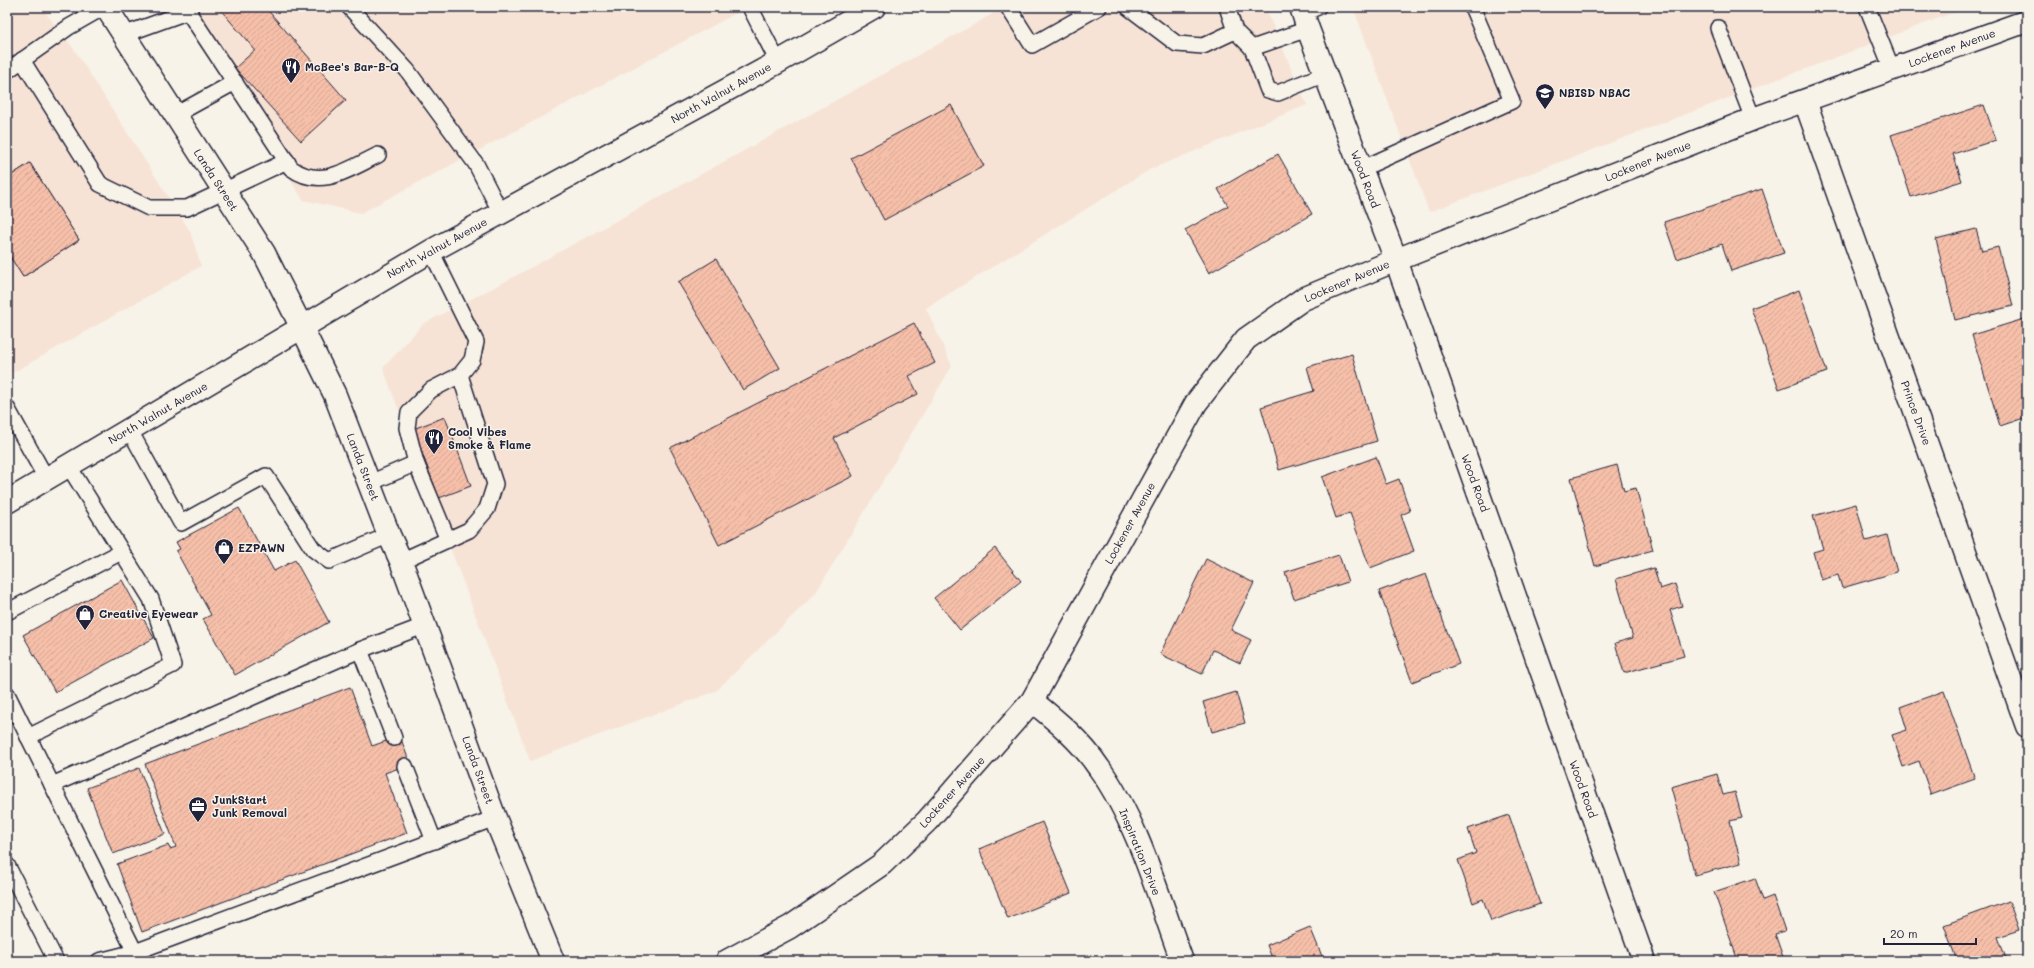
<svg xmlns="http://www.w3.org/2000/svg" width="2034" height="968" viewBox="0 0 2034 968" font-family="Mali,sans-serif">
<defs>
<pattern id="building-hatch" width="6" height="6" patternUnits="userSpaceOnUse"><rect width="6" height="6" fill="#f6bfa9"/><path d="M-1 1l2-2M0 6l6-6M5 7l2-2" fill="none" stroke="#d3a492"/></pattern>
</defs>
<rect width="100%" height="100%" fill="#f7f3e8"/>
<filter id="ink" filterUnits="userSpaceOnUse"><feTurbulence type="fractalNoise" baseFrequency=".025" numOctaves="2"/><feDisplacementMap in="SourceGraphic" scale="8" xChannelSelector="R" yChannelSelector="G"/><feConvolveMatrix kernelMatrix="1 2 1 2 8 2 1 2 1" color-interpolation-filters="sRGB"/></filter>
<g filter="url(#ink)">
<!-- built -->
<g fill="#f7e3d5">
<polygon points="7,7 41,7 74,49 190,231 201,266 7,376"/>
<polygon points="181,7 748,7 361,213 303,200"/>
<polygon points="1004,7 1265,7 1307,105 1149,170 926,308 952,366 815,594 716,691 530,761 383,368 423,324 510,279 975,24"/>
<polygon points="1353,7 1968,7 1429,212"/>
</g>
<!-- building -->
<g fill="url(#building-hatch)" stroke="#22223b">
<polygon points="218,7 265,7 346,100 301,141 235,68 255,50"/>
<polygon points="951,105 984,166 884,220 851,158"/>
<polygon points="1984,105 1996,140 1953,154 1962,181 1911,197 1891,135"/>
<polygon points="1278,154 1312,214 1209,273 1185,230 1228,206 1218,189"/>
<polygon points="30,163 79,240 23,277 12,259 7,263 7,178"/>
<polygon points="30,163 79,240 23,277 7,252 7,178"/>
<polygon points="1762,189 1784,253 1731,271 1722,244 1677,259 1664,222"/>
<polygon points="1976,229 1982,251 1998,247 2013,306 1955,320 1936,239"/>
<polygon points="7,252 12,259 7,263"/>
<polygon points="716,259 780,368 743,390 678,282"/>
<polygon points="1799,290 1827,372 1779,389 1751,308"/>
<polygon points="2027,318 2027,417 2000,426 1972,335"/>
<polygon points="914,323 935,363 909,376 918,394 834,438 853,476 719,545 670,448"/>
<polygon points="1352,354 1377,441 1279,470 1261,407 1314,391 1307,367"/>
<polygon points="445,417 471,486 439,498 413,429"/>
<polygon points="1376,457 1386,484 1399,479 1410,511 1401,515 1414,551 1370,568 1350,513 1336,518 1322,477"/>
<polygon points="1617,465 1624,491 1636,488 1653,550 1595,566 1571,478"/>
<polygon points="1856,504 1866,541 1887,535 1897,572 1842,588 1838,575 1821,580 1813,552 1823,549 1813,516"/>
<polygon points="239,508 274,571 295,560 329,622 235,675 203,619 211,615 176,551 180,549 176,542"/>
<polygon points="995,548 1021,581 960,630 934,598"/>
<polygon points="1339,555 1348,582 1294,599 1285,572"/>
<polygon points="1206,559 1254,583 1231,630 1251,640 1240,663 1213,650 1202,674 1160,654"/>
<polygon points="1654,568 1660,589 1675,584 1682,606 1670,610 1684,656 1624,673 1615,643 1633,638 1616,579"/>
<polygon points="1426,574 1459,664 1412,682 1379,591"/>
<polygon points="122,580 154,638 55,692 23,635"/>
<polygon points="350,687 372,746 400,736 410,764 385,773 407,833 142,932 117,864 168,845 170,849 176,847 145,764"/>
<polygon points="1944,691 1975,779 1931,795 1919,761 1903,767 1892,735 1907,730 1900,707"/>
<polygon points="1236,692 1245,723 1212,732 1203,702"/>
<polygon points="139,768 165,834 113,854 87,788"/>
<polygon points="1717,774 1723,795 1735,792 1742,818 1730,821 1741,863 1695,875 1671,787"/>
<polygon points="1509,815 1540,904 1491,921 1483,899 1473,903 1458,860 1476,853 1468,829"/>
<polygon points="1042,822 1071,893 1008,919 979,849"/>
<polygon points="1755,878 1763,900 1773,896 1785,931 1775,934 1783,957 1772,961 1738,961 1714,892"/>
<polygon points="2009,901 2019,930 1998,937 2007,961 1957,961 1944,925"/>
<polygon points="1310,927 1324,961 1273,961 1267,945"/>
<polygon points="387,955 389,961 370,961"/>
</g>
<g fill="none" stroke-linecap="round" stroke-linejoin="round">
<!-- service casing -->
<g stroke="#22223b" stroke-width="18">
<g id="service">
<polyline points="349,7 407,70 476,164 501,213"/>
<polyline points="750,7 778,62"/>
<polyline points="1008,7 1032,45 1099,7"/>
<polyline points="1128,7 1177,44 1203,46 1235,31"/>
<polyline points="1227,7 1235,31 1252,48 1308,29"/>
<polyline points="1867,7 1892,69"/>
<path d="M187,10L291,168C321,190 349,169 378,155"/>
<polyline points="1303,13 1318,7"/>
<polyline points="1718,28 1753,119"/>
<polyline points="123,35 181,14 191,7"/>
<polyline points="1252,48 1268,90 1278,93 1325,74"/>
<polyline points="22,60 100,184 149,208 187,208 287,161"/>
<polyline points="7,71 69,27 104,7"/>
<polyline points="175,115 235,82"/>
<polyline points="1361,169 1512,101 1472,7"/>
<polyline points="7,408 46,478"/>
<polyline points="129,429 181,523 266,476 313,549 329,561 389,535"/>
<polyline points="416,463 448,540"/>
<polyline points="370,483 416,463 407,428 409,412 431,390 460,375 472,360 476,342 431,251"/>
<polyline points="401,561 469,530 487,509 495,484 460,375"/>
<polyline points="7,612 121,552"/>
<polyline points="360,650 394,738"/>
<polyline points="7,694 135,952"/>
<polyline points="28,737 173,665 151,599 68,465"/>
<polyline points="405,766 434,841"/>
<polyline points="52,785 360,650 426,625"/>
<polyline points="7,865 56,961"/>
<polyline points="99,961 135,952 495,818"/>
</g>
</g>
<!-- minor casing -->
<g stroke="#22223b" stroke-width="25">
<g id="minor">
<polyline points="1301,7 1308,29 1396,260 1644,961"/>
<polyline points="1805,101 2027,726"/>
<path d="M1032,701C1057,721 1081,741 1099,768C1138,822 1159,899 1182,961"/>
<polyline points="727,961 790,927 882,864 927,821 1032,701 1196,403 1246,339 1303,299 1396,260 1753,119 2027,21"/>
</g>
</g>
<!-- tertiary casing -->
<g stroke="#22223b" stroke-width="25">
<polyline id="tertiary" points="106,7 264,253 302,328"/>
</g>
<!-- secondary casing -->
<g stroke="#22223b" stroke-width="25">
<g id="secondary">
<polyline points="302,328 335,395 389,535 401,561 495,818 553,961"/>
<polyline points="7,502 431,251 778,62 874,7"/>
</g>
</g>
<!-- service -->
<use href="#service" stroke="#f7f3e8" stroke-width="15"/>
<!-- minor -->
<use href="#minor" stroke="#f7f3e8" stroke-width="22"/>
<!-- tertiary -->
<use href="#tertiary" stroke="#f7f3e8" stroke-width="22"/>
<!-- secondary -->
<use href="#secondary" stroke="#f7f3e8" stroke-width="22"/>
</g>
</g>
<!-- icons -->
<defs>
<g id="restaurant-pin" transform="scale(1)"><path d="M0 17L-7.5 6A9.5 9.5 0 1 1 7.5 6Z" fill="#22223b" stroke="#f7f3e8"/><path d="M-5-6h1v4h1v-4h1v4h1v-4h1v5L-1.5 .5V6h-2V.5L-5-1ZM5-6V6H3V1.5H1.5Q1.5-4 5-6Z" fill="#fff"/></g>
<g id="school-pin" transform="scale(1)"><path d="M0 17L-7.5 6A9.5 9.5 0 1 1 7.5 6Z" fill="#22223b" stroke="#f7f3e8"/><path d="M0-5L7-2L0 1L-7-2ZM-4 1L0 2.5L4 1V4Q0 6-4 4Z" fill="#fff"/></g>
<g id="shop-pin" transform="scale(1)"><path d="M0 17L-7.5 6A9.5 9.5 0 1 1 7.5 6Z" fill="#22223b" stroke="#f7f3e8"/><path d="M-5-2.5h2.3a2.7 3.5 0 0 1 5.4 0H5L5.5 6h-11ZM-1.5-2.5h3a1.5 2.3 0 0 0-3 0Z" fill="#fff"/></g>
<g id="office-pin" transform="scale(1)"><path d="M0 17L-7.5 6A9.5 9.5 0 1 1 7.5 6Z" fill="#22223b" stroke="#f7f3e8"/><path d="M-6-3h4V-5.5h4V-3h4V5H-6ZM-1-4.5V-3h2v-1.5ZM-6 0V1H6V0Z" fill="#fff"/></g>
</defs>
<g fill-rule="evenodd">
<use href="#restaurant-pin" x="291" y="67"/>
<use href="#school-pin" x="1545" y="93"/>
<use href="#restaurant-pin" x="434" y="438"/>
<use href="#shop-pin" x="224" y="548"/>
<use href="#shop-pin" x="85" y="614"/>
<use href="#office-pin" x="198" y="806"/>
</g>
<g text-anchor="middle" stroke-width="3" stroke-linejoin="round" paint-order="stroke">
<!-- street labels -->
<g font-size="11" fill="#22223b" stroke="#f7f3e8">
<text transform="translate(1952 48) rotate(-20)" y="4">Lockener Avenue</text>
<text transform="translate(721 93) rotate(-29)" y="4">North Walnut Avenue</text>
<text transform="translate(1648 161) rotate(-22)" y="4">Lockener Avenue</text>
<text transform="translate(1365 179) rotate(69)" y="4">Wood Road</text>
<text transform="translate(216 180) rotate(57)" y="4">Landa Street</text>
<text transform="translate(437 248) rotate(-29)" y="4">North Walnut Avenue</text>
<text transform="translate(1347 281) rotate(-23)" y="4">Lockener Avenue</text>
<text transform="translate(158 413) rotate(-30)" y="4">North Walnut Avenue</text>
<text transform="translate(1916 413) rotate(70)" y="4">Prince Drive</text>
<text transform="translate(363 467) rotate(69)" y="4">Landa Street</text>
<text transform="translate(1475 483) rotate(70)" y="4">Wood Road</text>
<text transform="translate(1130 523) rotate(-61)" y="4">Lockener Avenue</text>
<text transform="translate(478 770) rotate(70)" y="4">Landa Street</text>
<text transform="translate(1583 789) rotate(70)" y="4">Wood Road</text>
<text transform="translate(952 792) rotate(-48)" y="4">Lockener Avenue</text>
<text transform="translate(1140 852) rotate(68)" y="4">Inspiration Drive</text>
</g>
<!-- poi labels -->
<g font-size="11" font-weight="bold" fill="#22223b" stroke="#f7f3e8" text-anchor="start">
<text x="305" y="71">McBee's Bar-B-Q</text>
<text x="1559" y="97">NBISD NBAC</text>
<text x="448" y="436">Cool Vibes<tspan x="448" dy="13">Smoke &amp; Flame</tspan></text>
<text x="238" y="552">EZPAWN</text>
<text x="99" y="618">Creative Eyewear</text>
<text x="212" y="804">JunkStart<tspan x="212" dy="13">Junk Removal</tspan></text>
</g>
</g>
<!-- margin -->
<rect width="2034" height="968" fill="none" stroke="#f7f3e8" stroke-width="24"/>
<rect x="12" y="12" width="2010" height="944" fill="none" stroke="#22223b" stroke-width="1.5" filter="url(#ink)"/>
<!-- scale -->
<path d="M1884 938v6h92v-6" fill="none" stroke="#22223b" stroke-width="2"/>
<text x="1890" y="938" font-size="12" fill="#22223b" stroke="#f7f3e8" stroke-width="3" paint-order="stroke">20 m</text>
</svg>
